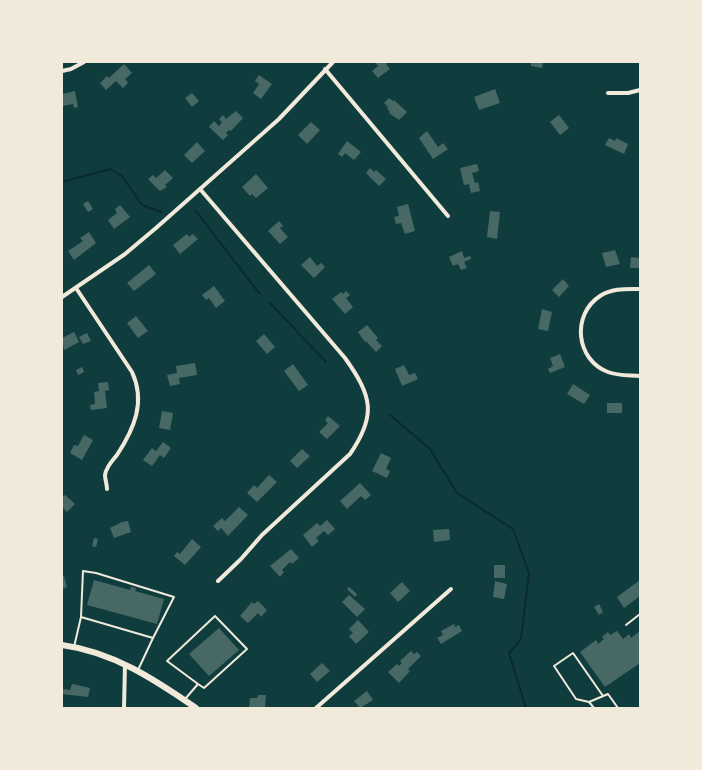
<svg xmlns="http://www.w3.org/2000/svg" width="702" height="770" viewBox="0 0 702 770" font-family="'Archivo Narrow',sans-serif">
<rect width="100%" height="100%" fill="#0f3d3e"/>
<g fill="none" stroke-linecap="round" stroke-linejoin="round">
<!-- stream -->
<g stroke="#0a2a2b" stroke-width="2">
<polyline points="62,182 110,169 122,176 142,205 161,212"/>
<polyline points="195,210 260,294"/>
<polyline points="270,303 326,362"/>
<polyline points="389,414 430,449 457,493 513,529 529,573 521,639 509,653 526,708"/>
</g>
</g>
<!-- building -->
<g fill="#486865">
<polygon points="375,62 389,62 386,64 390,69 378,78 372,71 378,66"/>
<polygon points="531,62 543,62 542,68 531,66"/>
<polygon points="124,64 132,73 125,79 128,83 123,88 116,81 106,90 100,83 107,76 109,78"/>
<polygon points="259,75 272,84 261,99 253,93 259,84 255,81"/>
<polygon points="495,89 500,103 479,110 474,97"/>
<polygon points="75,91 78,107 74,108 73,104 62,106 62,94"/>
<polygon points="192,93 199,101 192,107 185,98"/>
<polygon points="389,98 393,101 394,100 407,112 399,120 389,113 390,112 387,108 388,107 384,103"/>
<polygon points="236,111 243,118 231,131 229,130 226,133 228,135 223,140 209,127 214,121 219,126 222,122 219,119 223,115 226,119"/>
<polygon points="559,115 569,128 560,135 550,122"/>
<polygon points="311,122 320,130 307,144 298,135"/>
<polygon points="427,131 438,147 443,143 448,149 433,159 419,138"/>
<polygon points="609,138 615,141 616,138 628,144 624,154 605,145"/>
<polygon points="347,141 361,152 354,160 345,153 342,157 338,154"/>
<polygon points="197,142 205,151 192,163 184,155"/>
<polygon points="477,164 479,171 472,173 475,183 478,182 480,191 471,193 469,184 464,185 460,168"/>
<polygon points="370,168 374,172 376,170 386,179 379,186 366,173"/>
<polygon points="165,170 173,178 165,185 167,187 160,191 148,179 153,175 156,178"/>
<polygon points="256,174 268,188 256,198 252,194 250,196 242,187"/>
<polygon points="88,201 93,209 88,212 83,204"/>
<polygon points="408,204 415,231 405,234 401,223 396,224 394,217 399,216 397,207"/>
<polygon points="120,205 130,217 114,229 108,220 117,213 115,209"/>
<polygon points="490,211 500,212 497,239 487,237"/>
<polygon points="279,221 283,226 280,228 288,237 280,244 268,231"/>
<polygon points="89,232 96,243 74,260 68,251 83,241 80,238"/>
<polygon points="187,234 189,237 193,234 198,239 180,254 173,245"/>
<polygon points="615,250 620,264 606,267 602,253"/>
<polygon points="462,251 464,258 470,256 471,259 464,262 467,268 461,270 458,264 453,266 449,257"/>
<polygon points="310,257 317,266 321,263 325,267 314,278 301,265"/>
<polygon points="631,257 640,258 640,268 630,268"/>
<polygon points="149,265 156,274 134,291 127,283"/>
<polygon points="563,279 569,286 559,297 552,290"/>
<polygon points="214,286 225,301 216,308 209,298 206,300 202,295"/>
<polygon points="346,291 350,295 346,298 353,307 345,314 332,299 341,292 343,294"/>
<polygon points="542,309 552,312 548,331 538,329"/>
<polygon points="136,316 148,331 138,338 127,323"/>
<polygon points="367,325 378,338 376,340 382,346 376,352 366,341 365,342 358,332"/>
<polygon points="74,332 79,342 64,350 62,338"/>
<polygon points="87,333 91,341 83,344 79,337"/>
<polygon points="264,334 275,347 267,354 256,341"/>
<polygon points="560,354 565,367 550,373 548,369 553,366 550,358"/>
<polygon points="195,363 197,375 179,378 180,384 170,386 167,375 177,373 176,366"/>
<polygon points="293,364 308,385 299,391 284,371"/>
<polygon points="404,365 409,375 415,373 418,379 402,386 395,369"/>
<polygon points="82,367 84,372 78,375 76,370"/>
<polygon points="108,382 109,390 105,391 107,408 91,410 90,405 95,404 94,392 99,391 98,383"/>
<polygon points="573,384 590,395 584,404 567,394"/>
<rect x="607" y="403" width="15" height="10"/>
<polygon points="162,411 173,413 170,430 159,428"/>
<polygon points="328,416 340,426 327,439 319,432 328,423 325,420"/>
<polygon points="84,435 93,440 82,460 70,453 74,445 78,446"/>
<polygon points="163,442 171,448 164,458 160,455 152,466 143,460 152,448 156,451"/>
<polygon points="302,449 310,456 297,468 290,461"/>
<polygon points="381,453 391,458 386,469 390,471 387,478 372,471"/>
<polygon points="269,475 277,482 257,502 247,493 254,485 257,488"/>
<polygon points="360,483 371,495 365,500 361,496 347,509 340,501"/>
<polygon points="65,495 75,504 67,512 62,507 62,498"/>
<polygon points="239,507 248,515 228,536 221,528 218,531 213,526 222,518 225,521"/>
<polygon points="327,520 335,529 328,535 324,531 316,538 319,541 312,547 303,535 317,523 320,526"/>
<polygon points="128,521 131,532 114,538 110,528 122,522"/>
<polygon points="449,529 450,540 434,542 433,530"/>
<polygon points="94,538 98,539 96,547 92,546"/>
<polygon points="192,539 201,547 185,565 174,556 177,552 180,554"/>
<polygon points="291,549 299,558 292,564 290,562 282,570 284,572 280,577 270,566"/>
<rect x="494" y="565" width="11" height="13"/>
<polygon points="64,576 67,587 62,589 62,577"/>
<polygon points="94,580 130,590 131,587 136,588 135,591 164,599 157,624 87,605"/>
<polygon points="640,580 640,596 624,608 617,597"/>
<polygon points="495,581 507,584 504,599 493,597"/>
<polygon points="402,582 410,591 398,602 390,593"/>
<polygon points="349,587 357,594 355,597 347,589"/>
<polygon points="349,595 365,609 357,617 342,602"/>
<polygon points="258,601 267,610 261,617 258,613 248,623 240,616 252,602 254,604"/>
<polygon points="599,604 603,612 599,615 594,607"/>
<polygon points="358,620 369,632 356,644 349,636 353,633 349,629"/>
<polygon points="454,624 455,627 459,625 462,631 441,644 437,638 443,635 441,631"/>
<polygon points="219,628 239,650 209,676 189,654"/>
<polygon points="617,631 623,639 629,634 631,638 640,631 640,663 605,687 580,652 596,640 598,644 604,639 602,637 608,632 610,635"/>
<polygon points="411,651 414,654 417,652 421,656 408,669 410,671 399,683 388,672 397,664 399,666 402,663 400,661"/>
<polygon points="322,663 330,671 317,682 310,674"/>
<polygon points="72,684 90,688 88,697 62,694 63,689 70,690"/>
<polygon points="367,691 373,700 360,708 354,701"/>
<polygon points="258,695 266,695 265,708 249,708 250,698 257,698"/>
</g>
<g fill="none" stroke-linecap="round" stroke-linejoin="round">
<!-- service -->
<g stroke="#f1e9da" stroke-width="2">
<polyline points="81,617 83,571 96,573 174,597 153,638"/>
<polyline points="626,625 640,614"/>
<polyline points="74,647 81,617 153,638 138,670"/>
<polyline points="186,698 198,684 167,661 215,616 247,649 204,688 198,684"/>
<polyline points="589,702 576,699 554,666 573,653 603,696"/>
<polyline points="594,708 589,702 608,694 618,708"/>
</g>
<!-- minor -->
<g stroke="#f1e9da" stroke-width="4">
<polyline points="325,69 448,216"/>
<polyline points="62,71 71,69 84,62"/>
<polyline points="608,93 628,93 640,90"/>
<path d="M200,189L345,358C372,396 377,415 350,454L262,535L241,559L218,581"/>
<path d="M76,288L132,372C146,402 134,429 117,455C113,460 106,467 105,475C105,479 107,485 107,489"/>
<path d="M640,289C626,289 612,288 600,296C571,315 576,360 608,372C618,376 630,375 640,376"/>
<polyline points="62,297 125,254 156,228 279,119 333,62"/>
<polyline points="124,708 125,664"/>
<polyline points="316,708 451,589"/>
</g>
<!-- primary -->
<path stroke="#f1e9da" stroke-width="6" d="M62,645C113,652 154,679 196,708"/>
</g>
<!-- border -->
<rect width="702" height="770" fill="none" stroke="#f1e9da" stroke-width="126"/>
</svg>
